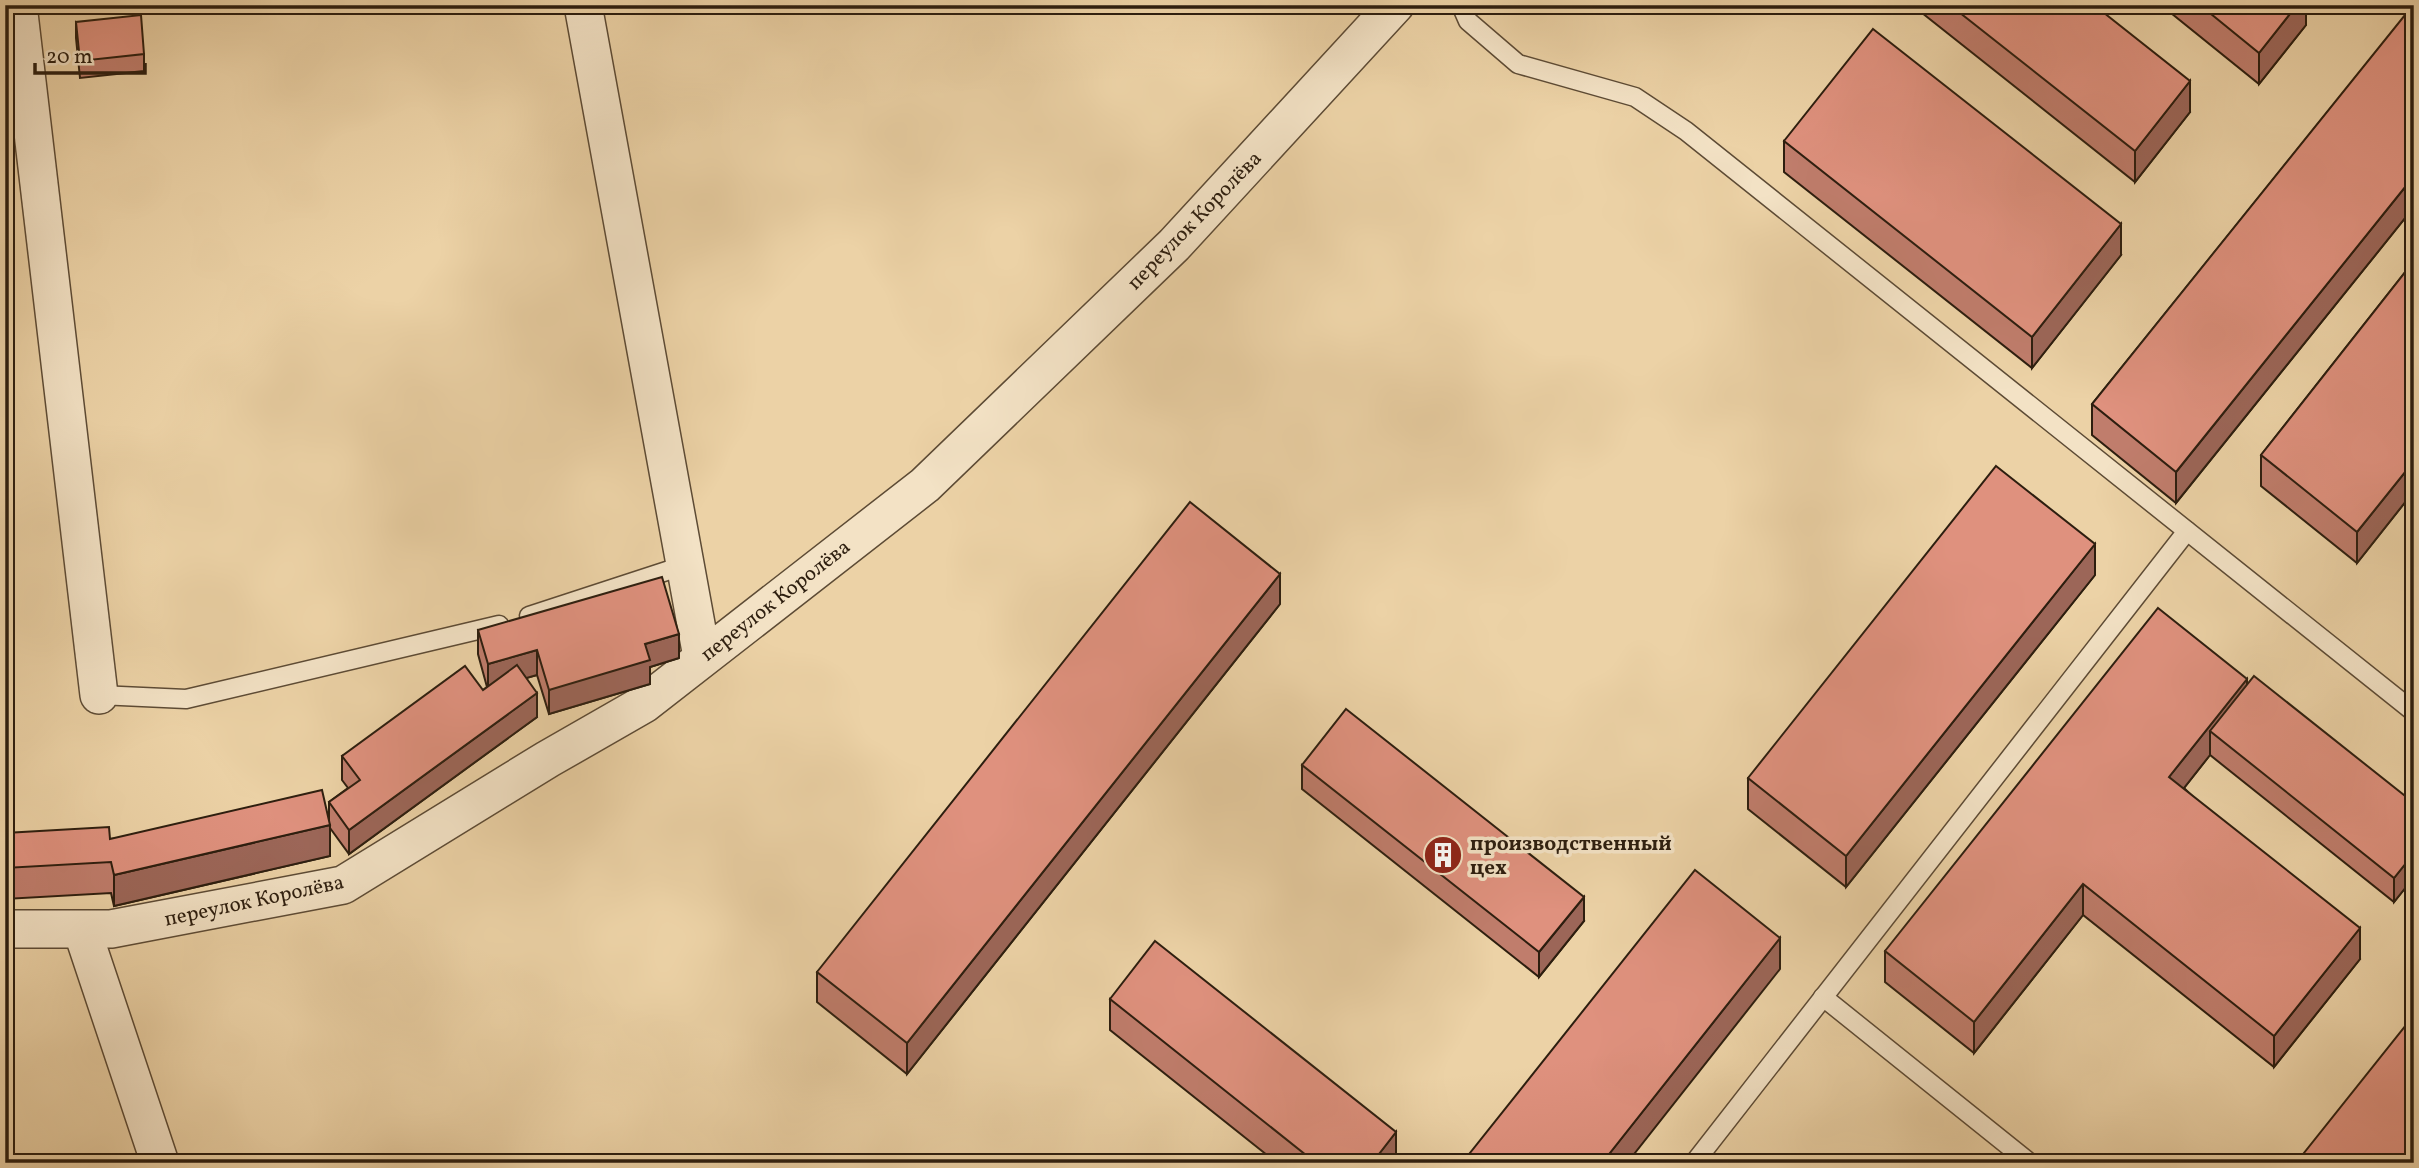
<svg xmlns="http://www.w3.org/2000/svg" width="2419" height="1168" viewBox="0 0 2419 1168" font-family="Vollkorn,serif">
<rect width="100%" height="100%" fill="#ecd2a6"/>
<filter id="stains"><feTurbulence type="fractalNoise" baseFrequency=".00286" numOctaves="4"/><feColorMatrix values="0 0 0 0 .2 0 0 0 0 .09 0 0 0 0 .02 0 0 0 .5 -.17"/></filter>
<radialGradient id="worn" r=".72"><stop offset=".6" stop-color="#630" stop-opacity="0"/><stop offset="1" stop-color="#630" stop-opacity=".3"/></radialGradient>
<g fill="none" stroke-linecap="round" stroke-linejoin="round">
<!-- service casing -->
<g stroke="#5d4b35" stroke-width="21">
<g id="service">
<polyline points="1461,5 1468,21 1518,64 1635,97 1686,131 2414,712"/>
<polyline points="529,616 685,565"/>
<polyline points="99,695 186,699 499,625"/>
<polyline points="1823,997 2030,1163"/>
<polyline points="1694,1163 2187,531"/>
</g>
</g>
<!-- minor casing -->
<g stroke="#5d4b35" stroke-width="40">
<g id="minor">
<polyline points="18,5 99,695"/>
<polyline points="583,5 702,657"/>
<polyline points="5,929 111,929 343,885 548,759 644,704 925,485 1174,245 1395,5"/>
<polyline points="82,930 160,1163"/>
</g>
</g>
<!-- service -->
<use href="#service" stroke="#f3e2c5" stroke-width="18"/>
<!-- minor -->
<use href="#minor" stroke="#f3e2c5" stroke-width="37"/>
</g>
<!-- wall -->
<g fill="#c07d6c" stroke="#2d1e0f" stroke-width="2">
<polygon points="1912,5 2094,5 2190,112 2135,182"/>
<polygon points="2161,5 2306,5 2306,25 2259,84"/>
<polygon points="2414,5 2414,207 2176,503 2092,435 2092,404"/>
<polygon points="76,22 144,54 144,71 80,78 76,38"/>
<polygon points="1784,141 2121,255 2032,368 1784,172"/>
<polygon points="2414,261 2414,491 2357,563 2261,486 2261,455"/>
<polygon points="2095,575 1846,887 1748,809 1748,778"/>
<polygon points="1280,604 907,1074 817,1002 817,972"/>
<polygon points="478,630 679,658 650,667 650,684 549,714 537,675 526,678 537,717 349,854 330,828 330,856 114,906 111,893 5,899 5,833 110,839 329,820 329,802 348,788 342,780 342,756 483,690 487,687 478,654"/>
<polygon points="2247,685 2414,803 2414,877 2394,902 2210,755 2184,788 2360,959 2274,1067 2083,915 1974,1053 1885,982 1885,951"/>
<polygon points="1302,765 1584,921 1539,977 1302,789"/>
<polygon points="1110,999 1396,1163 1277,1163 1110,1030"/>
</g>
<!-- shaded-wall -->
<g fill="#9c6658" stroke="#2d1e0f" stroke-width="2">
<polygon points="2297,5 2306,5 2306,25 2259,84 2259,53"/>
<polygon points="2190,81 2190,112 2135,182 2135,151"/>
<polygon points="2414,176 2414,207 2176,503 2176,472"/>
<polygon points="2121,224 2121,255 2032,368 2032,337"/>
<polygon points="2414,461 2414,491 2357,563 2357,532"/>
<polygon points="2095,544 2095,575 1846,887 1846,856"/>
<polygon points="1280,574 1280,604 907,1074 907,1043"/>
<polygon points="679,634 679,658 650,667 650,684 549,714 549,690 645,644"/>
<polygon points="537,650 537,675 488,689 488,664"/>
<polygon points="2247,679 2247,710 2210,731 2210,755 2169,807 2169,777"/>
<polygon points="537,693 537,717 349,854 349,830"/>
<polygon points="330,825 330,856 114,906 114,875"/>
<polygon points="2414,853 2414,877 2394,902 2394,878"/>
<polygon points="2083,884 2083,915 1974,1053 1974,1022"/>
<polygon points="1584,897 1584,921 1539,977 1539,952"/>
<polygon points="2360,928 2360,959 2274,1067 2274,1036"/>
<polygon points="1780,938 1780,969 1627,1163 1602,1163"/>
<polygon points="1396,1132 1396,1163 1372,1163"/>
</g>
<!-- building -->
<g fill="#df917e" stroke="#2d1e0f" stroke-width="2">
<polygon points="1950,5 2094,5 2190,81 2135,151"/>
<polygon points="2200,5 2297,5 2259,53"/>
<polygon points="2413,5 2414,5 2414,176 2176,472 2092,404"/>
<polygon points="141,15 144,54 80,61 76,22"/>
<polygon points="1873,29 2121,224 2032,337 1784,141"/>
<polygon points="2414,261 2414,461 2357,532 2261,455"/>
<polygon points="1996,466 2095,544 1846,856 1748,778"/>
<polygon points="1190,502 1280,574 907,1043 817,972"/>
<polygon points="662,577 679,634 645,644 650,660 549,690 537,650 488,664 478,630"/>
<polygon points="2158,608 2247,679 2169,777 2360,928 2274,1036 2083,884 1974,1022 1885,951"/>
<polygon points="517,665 537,693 349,830 329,802 360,780 342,756 465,666 483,690"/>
<polygon points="2254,676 2414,803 2414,853 2394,878 2210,731"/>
<polygon points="1346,709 1584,897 1539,952 1302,765"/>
<polygon points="322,790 330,825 114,875 111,862 5,868 5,833 109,827 110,839"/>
<polygon points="1695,870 1780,938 1602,1163 1462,1163"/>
<polygon points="1155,941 1396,1132 1372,1163 1316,1163 1110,999"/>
<polygon points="2414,1015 2414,1163 2296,1163"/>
</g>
<!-- icons -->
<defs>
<g id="building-disc" transform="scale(2.0125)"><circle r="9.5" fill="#8f2418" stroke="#f3e2c5"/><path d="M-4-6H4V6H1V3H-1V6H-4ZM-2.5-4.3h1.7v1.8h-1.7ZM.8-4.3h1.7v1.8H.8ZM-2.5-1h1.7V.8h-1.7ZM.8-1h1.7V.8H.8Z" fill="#fff"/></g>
</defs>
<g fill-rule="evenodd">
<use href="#building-disc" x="1443" y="855"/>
</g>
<g text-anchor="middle" stroke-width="7" stroke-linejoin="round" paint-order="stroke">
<!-- street labels -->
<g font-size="21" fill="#2d1e0f" stroke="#f3e2c5">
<text transform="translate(1194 220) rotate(-46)" y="7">переулок Королёва</text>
<text transform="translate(775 600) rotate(-38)" y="7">переулок Королёва</text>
<text transform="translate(254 900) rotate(-12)" y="7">переулок Королёва</text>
</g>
<!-- poi labels -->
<g font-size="21" font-weight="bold" fill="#2d1e0f" stroke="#f3e2c5" text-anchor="start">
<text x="1470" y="850">производственный<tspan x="1470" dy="24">цех</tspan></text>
</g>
</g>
<!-- margin -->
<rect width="2419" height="1168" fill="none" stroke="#ecd2a6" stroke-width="28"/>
<rect x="7" y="7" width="2405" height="1154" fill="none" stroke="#2d1e0f" stroke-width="3.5"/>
<rect x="14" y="14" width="2391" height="1140" fill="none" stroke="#2d1e0f" stroke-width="2"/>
<!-- scale -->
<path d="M35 63v10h110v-10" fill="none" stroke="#2d1e0f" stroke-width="3.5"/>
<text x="46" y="63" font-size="21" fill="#2d1e0f" stroke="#f3e2c5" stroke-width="5" paint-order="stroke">20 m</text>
<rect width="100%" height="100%" filter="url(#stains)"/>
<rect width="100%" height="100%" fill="url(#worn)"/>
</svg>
